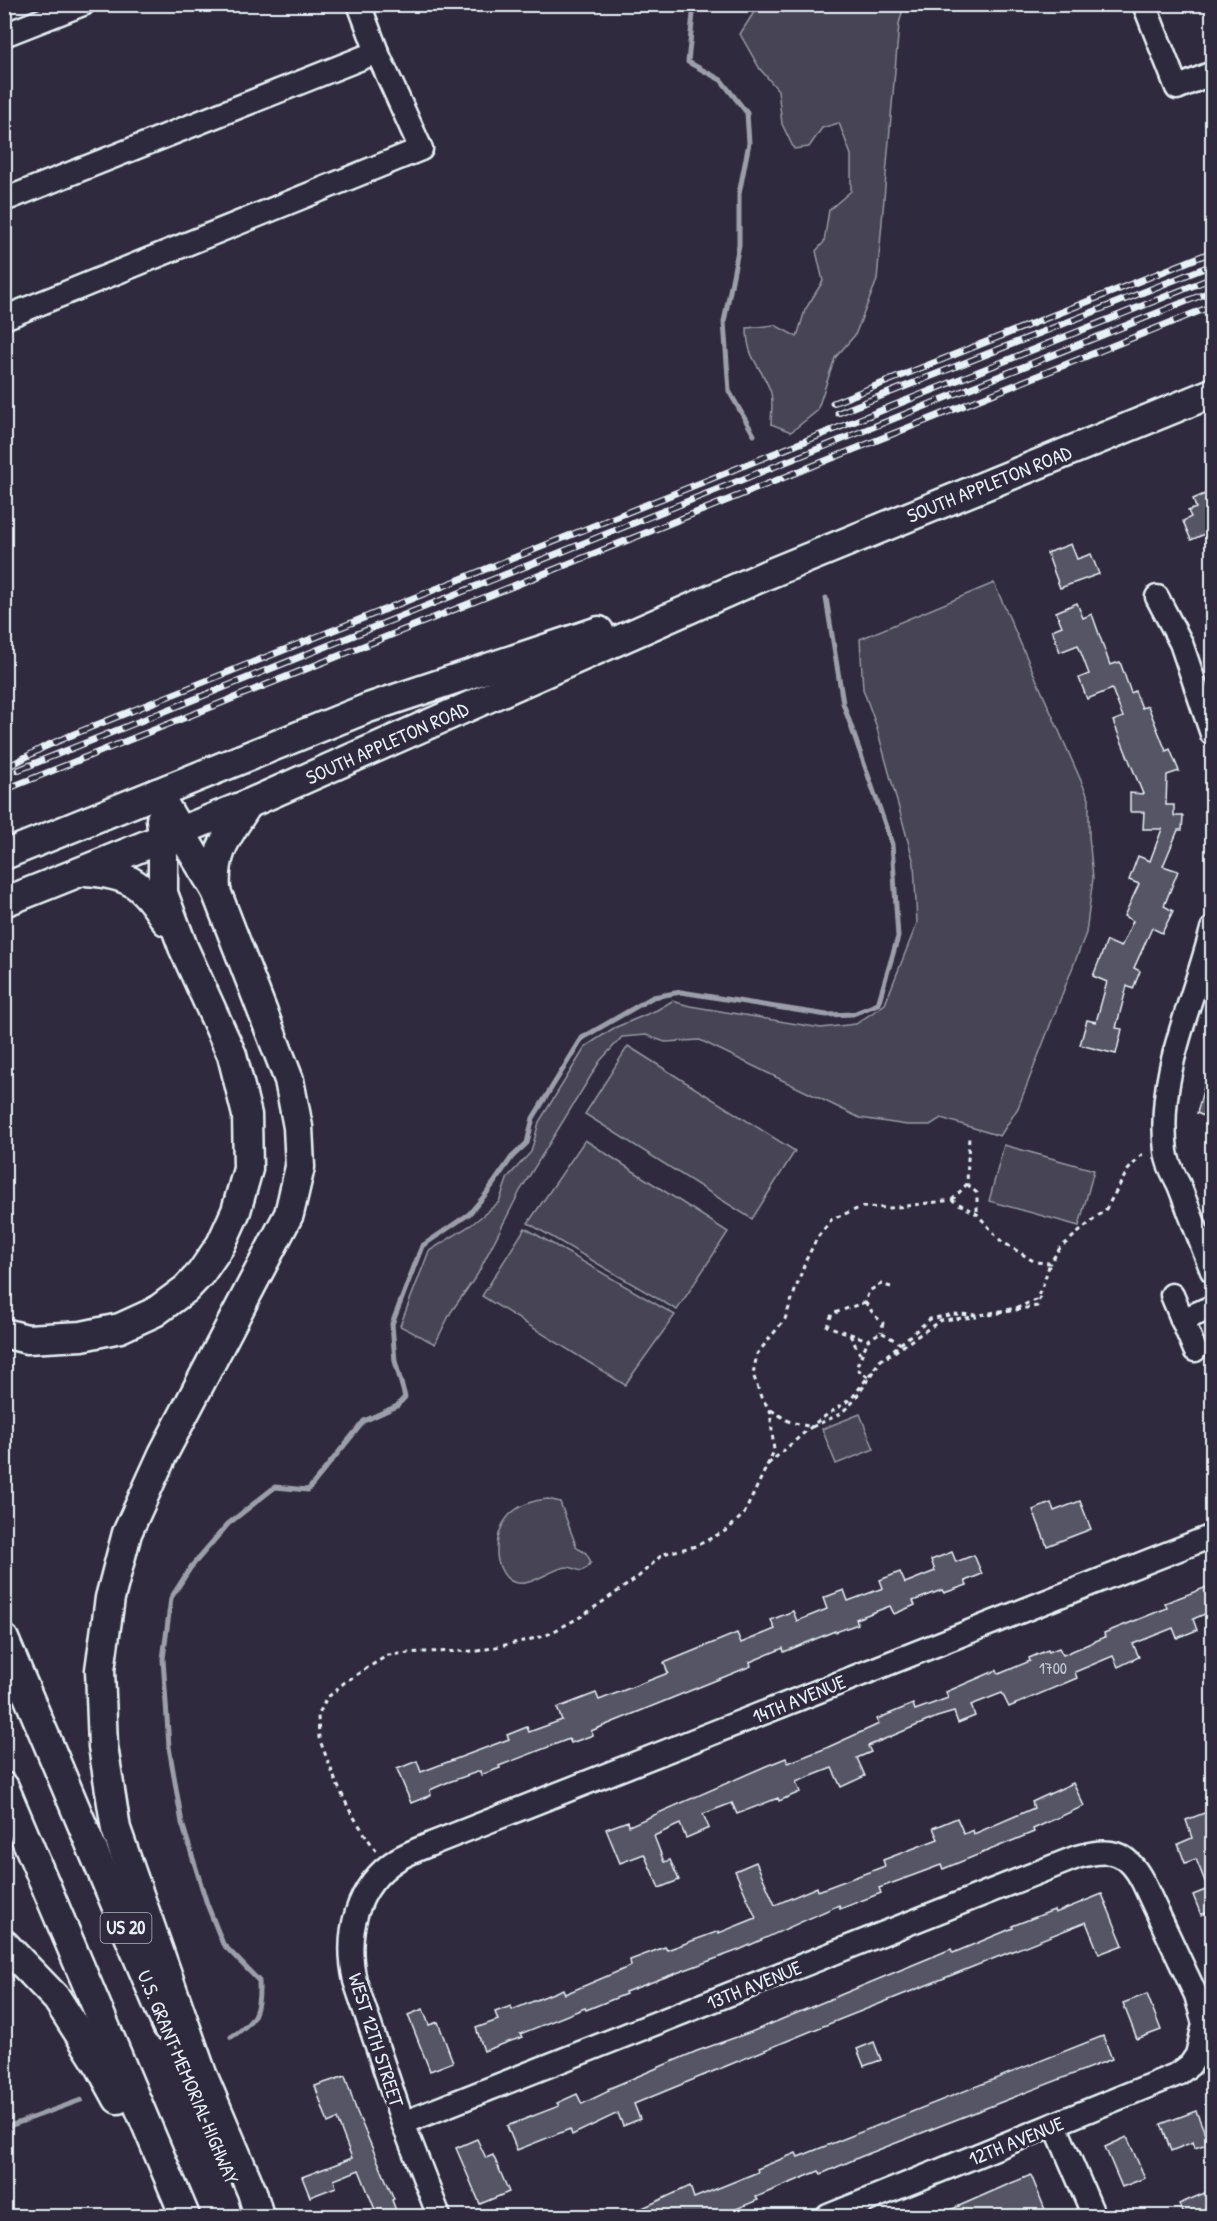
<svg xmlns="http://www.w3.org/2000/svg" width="1217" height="2221" viewBox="0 0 1217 2221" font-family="'Patrick Hand',sans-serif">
<rect width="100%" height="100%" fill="#2f2a3d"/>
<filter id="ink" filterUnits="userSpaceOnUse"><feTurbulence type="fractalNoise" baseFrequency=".0167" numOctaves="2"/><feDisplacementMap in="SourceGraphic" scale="12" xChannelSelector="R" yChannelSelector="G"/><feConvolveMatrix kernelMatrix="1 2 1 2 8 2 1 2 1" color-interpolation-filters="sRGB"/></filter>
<g filter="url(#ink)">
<!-- green -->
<g fill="#464455" stroke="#979aa6" stroke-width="1.5">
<path d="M770,5H904L899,24L877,280L855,335L835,358L817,411L791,432L771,424C771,414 774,399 770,390C760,364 747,360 747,328L775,325L797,337L805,310L823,281L816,251L824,242L829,210L851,191V155L839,123L822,128L809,147L794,149L782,124L778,90L760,69L740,34L756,9Z"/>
<polygon points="994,583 1089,799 1089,836 1093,878 1086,933 1018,1108 1000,1136 941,1118 930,1125 907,1125 860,1118 700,1040 665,1042 646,1035 622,1037 600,1061 520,1191 477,1275 451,1312 435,1344 400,1326 429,1251 471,1225 499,1202 508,1177 531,1152 539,1122 586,1046 614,1028 657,1010 672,1001 690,1006 821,1028 856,1024 885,1004 917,923 914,863 876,725 863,689 860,639"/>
<polygon points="628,1046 795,1151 752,1219 585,1114"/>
<polygon points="585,1140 728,1232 677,1310 528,1223"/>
<polygon points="1004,1145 1094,1170 1079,1226 989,1201"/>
<polygon points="525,1228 675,1315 625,1385 482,1296"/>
<polygon points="860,1414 874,1449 836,1464 822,1429"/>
<path d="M548,1499L560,1502L577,1548L586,1553L591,1562L587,1568L581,1571C576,1570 572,1567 568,1567C554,1566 528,1591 511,1581C502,1576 497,1562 497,1553C496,1520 515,1502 548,1499Z"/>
</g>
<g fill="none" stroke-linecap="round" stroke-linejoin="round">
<!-- stream -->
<g stroke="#9c9fab" stroke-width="5">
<polyline points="694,4 688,62 721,80 747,113 749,143 739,194 739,245 724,322 729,391 754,435"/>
<path d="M231,2037C256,2022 260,2010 259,1981L223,1944L207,1904L182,1823L169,1747L163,1659L171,1598L191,1567L228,1524L275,1487L308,1490L364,1421L397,1406L405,1397L395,1361L392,1324L422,1246L469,1214L486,1194L512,1157L527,1143L533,1118L582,1038L653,997L681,992L827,1015L853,1014L878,1004L898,937L892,844L843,703L826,598"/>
<polyline points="4,2128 81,2100"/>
</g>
</g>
<!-- building -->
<g fill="#575565" stroke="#e8f1f8" stroke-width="1.5">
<polygon points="1212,491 1212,531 1191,540 1183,521 1191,517 1188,511 1196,508 1193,499"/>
<polygon points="1071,544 1077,559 1091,554 1099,574 1060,588 1047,553"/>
<polygon points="1077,603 1083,618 1092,614 1110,665 1120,662 1131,693 1135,691 1142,708 1148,706 1166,751 1170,749 1179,771 1167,775 1166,805 1174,805 1174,816 1183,816 1182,830 1178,830 1163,866 1178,871 1164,906 1173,911 1162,933 1152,928 1134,968 1140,971 1133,989 1127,986 1116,1028 1122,1029 1116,1054 1080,1045 1087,1020 1096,1022 1107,982 1093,976 1107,941 1121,947 1133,921 1124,916 1139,884 1129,880 1138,856 1150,861 1162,829 1143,829 1144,812 1130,812 1130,793 1143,794 1113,721 1123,717 1112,689 1087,699 1079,678 1089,674 1078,645 1060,652 1052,630 1062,626 1056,612"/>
<polygon points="1208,1072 1212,1072 1212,1120 1197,1113"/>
<polygon points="1080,1501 1091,1529 1047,1546 1033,1510 1051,1503 1054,1511"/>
<polygon points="952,1552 956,1562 974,1555 982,1574 965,1581 967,1585 944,1593 942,1590 913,1601 915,1605 894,1614 890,1606 856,1619 858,1624 836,1632 835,1631 784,1652 783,1648 750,1662 751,1666 591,1731 593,1735 571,1743 569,1739 499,1766 500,1768 481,1775 480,1771 446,1783 430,1790 431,1795 411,1803 397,1769 417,1761 421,1772 509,1739 507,1735 527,1727 529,1732 562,1720 557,1708 596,1693 599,1700 668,1673 664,1663 737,1633 741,1643 775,1629 771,1620 793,1611 797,1621 827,1609 823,1598 844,1590 848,1601 883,1588 880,1580 900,1572 905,1583 935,1571 931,1560"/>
<polygon points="1212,1585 1212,1611 1193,1619 1197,1630 1177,1638 1173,1628 1133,1644 1139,1657 1118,1667 1113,1656 1075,1672 1077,1678 1009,1707 1002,1693 971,1705 975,1716 958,1723 954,1712 937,1717 868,1746 871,1752 857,1758 865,1776 841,1787 832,1768 796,1782 800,1792 779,1801 778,1798 737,1814 732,1803 703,1814 709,1828 686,1838 680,1824 654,1836 664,1862 670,1860 679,1880 659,1888 644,1854 620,1863 606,1829 628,1821 629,1826 766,1766 786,1758 788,1763 824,1749 879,1724 877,1719 913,1704 915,1710 948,1698 946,1692 997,1670 999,1674 1030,1661 1029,1658 1048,1650 1049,1652 1059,1648 1063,1655 1105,1637 1104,1633 1167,1608 1165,1603"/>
<polygon points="1073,1783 1084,1806 1033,1829 1034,1832 943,1869 941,1865 879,1888 881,1893 840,1909 839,1905 739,1950 625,1992 626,1994 586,2010 585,2008 520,2034 522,2037 484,2051 476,2028 498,2020 495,2012 511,2006 512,2010 563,1989 565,1994 631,1966 630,1960 665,1947 667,1950 719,1931 719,1933 756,1918 735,1871 756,1862 775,1905 817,1887 818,1891 885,1866 883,1860 938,1839 933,1828 957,1818 964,1834 973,1830 974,1834 1034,1808 1032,1802"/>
<polygon points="1212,1810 1212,1910 1201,1915 1193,1895 1208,1889 1196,1859 1185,1863 1178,1844 1192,1838 1186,1820"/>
<polygon points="1102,1894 1123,1945 1099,1954 1086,1922 821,2027 634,2104 640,2119 623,2126 618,2113 572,2135 570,2129 517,2150 507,2126 559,2106 557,2103 577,2094 582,2104 609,2091 608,2089 697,2051 751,2032 951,1949 953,1953 1013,1928 1012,1926 1054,1910 1055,1913"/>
<polygon points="1147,1994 1161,2030 1137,2039 1123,2003"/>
<polygon points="423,2009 429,2025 438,2022 453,2062 430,2071 408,2015"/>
<polygon points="1103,2036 1112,2059 860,2157 821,2174 819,2171 756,2197 758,2200 717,2217 623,2217 690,2186 694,2198 758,2172 757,2169 796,2153 798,2157"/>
<polygon points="874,2042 881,2060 864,2066 857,2049"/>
<polygon points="345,2076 357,2112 394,2199 392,2200 397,2213 387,2217 378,2217 359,2170 334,2180 336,2187 310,2197 302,2177 352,2158 337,2119 328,2123 315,2086"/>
<polygon points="1196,2111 1209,2143 1195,2148 1193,2142 1171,2151 1161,2124"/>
<polygon points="1127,2137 1145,2178 1122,2187 1105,2147"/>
<polygon points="477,2139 486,2158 493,2155 509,2192 480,2204 456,2148"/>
<polygon points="1031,2175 1048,2217 934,2217 1009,2184"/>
<polygon points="1207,2192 1212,2205 1212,2214 1206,2217 1184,2217 1179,2204"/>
</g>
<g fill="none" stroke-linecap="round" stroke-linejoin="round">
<!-- minor casing -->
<g stroke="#e8f1f8" stroke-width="27">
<g id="minor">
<polyline points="1144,4 1177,88 1212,73"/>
<polyline points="4,35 83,4"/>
<polyline points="4,200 377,52"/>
<polyline points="4,318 421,149 377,52 359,4"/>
<polyline points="1157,597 1181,643 1212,734"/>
<path d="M1212,929C1194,1002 1156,1074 1166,1151C1167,1163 1174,1175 1179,1185C1190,1214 1201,1242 1212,1271"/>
<polyline points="1172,1295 1195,1350"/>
<polyline points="1182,1320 1212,1307"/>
<path d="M403,2123L1077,1857C1109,1848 1127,1850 1143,1882L1196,1995L1204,2024L1197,2055L1190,2065L1178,2074L828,2216"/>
<polyline points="1055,2125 1094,2216"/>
<path d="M439,2216L403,2123L355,1981C345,1935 355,1886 398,1859C410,1852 424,1847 436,1842L1212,1536"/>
</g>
</g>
<!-- major casing -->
<g stroke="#e8f1f8" stroke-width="33">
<g id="major">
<polyline points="157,793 216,891 289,1080 298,1127 300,1167 289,1214 163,1454 127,1533 110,1598 100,1670 103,1746 116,1829 202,2074 252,2192 259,2216"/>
<polyline points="4,855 368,708 599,631"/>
<path d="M84,871C130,874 142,883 166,921"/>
<path d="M216,891C213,850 228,836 248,804"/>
<path d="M4,902C86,870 167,836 248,804L766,575L1212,393"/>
<polyline points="4,1333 27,1339 82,1336 120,1328 155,1312 186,1289 201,1273 221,1244 236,1211 248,1169 247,1115 232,1055 183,947 163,893 163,836 161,819"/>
<polyline points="4,1639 167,2026"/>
<polyline points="4,1787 185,2216"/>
<polyline points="4,1944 57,1999 101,2068 118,2099"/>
</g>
</g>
<!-- path -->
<g stroke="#e8f1f8" stroke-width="3" stroke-dasharray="4.5 4.5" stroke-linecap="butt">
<polyline points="967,1184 977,1193 977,1214"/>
<polyline points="952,1200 967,1184 969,1135"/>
<polyline points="891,1287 881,1284 869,1291 865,1302 832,1314 827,1326 868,1340 881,1332 901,1344"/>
<polyline points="865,1302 875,1316 883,1323 881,1332"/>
<polyline points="989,1315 1037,1306 1041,1293"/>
<polyline points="850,1335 860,1354"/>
<polyline points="887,1357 941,1320 977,1317"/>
<polyline points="868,1377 856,1368 868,1340"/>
<polyline points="771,1410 790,1422 812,1427 840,1414 852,1403 878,1366"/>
<polyline points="768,1464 818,1421 852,1398 880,1361 930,1319 953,1314 980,1315 1016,1308 1036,1300 1043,1285 1050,1263"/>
<polyline points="376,1851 351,1813 336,1782 319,1738 318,1716 326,1699 345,1682 388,1655 420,1652 478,1651 545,1636 582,1616 637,1578 663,1554 696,1546 727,1530 744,1514 774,1451 770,1410 761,1397 753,1374 757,1354 785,1319 806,1260 817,1238 832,1219 862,1207 890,1208 952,1200 977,1214 1001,1241 1035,1262 1050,1263 1060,1248 1106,1209 1128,1170 1145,1151"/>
</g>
<!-- minor -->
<use href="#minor" stroke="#2f2a3d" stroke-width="22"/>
<!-- major -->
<use href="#major" stroke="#2f2a3d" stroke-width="28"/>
<!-- rail casing -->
<g stroke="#e8f1f8" stroke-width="7">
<g id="rail">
<polyline points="833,403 1212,252"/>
<polyline points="838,413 1212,265"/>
<polyline points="4,769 44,747 74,734 1212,278"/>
<polyline points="18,770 1212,291"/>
<polyline points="4,790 1212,306"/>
</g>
</g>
<!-- rail -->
<use href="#rail" stroke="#2f2a3d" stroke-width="4.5" stroke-dasharray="14" stroke-linecap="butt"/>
</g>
</g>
<g text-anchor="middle" stroke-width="6" stroke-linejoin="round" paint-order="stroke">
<!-- number labels -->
<g font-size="16" fill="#c4cad3">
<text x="1053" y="1674">1700</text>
</g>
<!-- shield labels -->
<rect fill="#2f2a3d" stroke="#b0b5c0" stroke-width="1.5" x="100.5" y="1913" width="51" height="30" rx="4.5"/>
<g font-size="18" font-weight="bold" fill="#e8f1f8">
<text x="126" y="1934">US 20</text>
</g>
<!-- street labels -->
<g font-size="20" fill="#e8f1f8" stroke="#2f2a3d">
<text transform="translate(989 484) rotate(-22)" y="7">SOUTH APPLETON ROAD</text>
<text transform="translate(387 743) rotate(-24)" y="7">SOUTH APPLETON ROAD</text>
<text transform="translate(799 1699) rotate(-22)" y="7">14TH AVENUE</text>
<text transform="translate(754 1985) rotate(-22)" y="7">13TH AVENUE</text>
<text transform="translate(376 2040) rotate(72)" y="7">WEST 12TH STREET</text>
<text transform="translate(188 2077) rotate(67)" y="7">U.S. GRANT MEMORIAL HIGHWAY</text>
<text transform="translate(1016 2141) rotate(-22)" y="7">12TH AVENUE</text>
</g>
</g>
<!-- margin -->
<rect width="1217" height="2221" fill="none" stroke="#2f2a3d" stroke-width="24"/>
<rect x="12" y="12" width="1193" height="2197" fill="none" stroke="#e8f1f8" stroke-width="2" filter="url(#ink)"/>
</svg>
